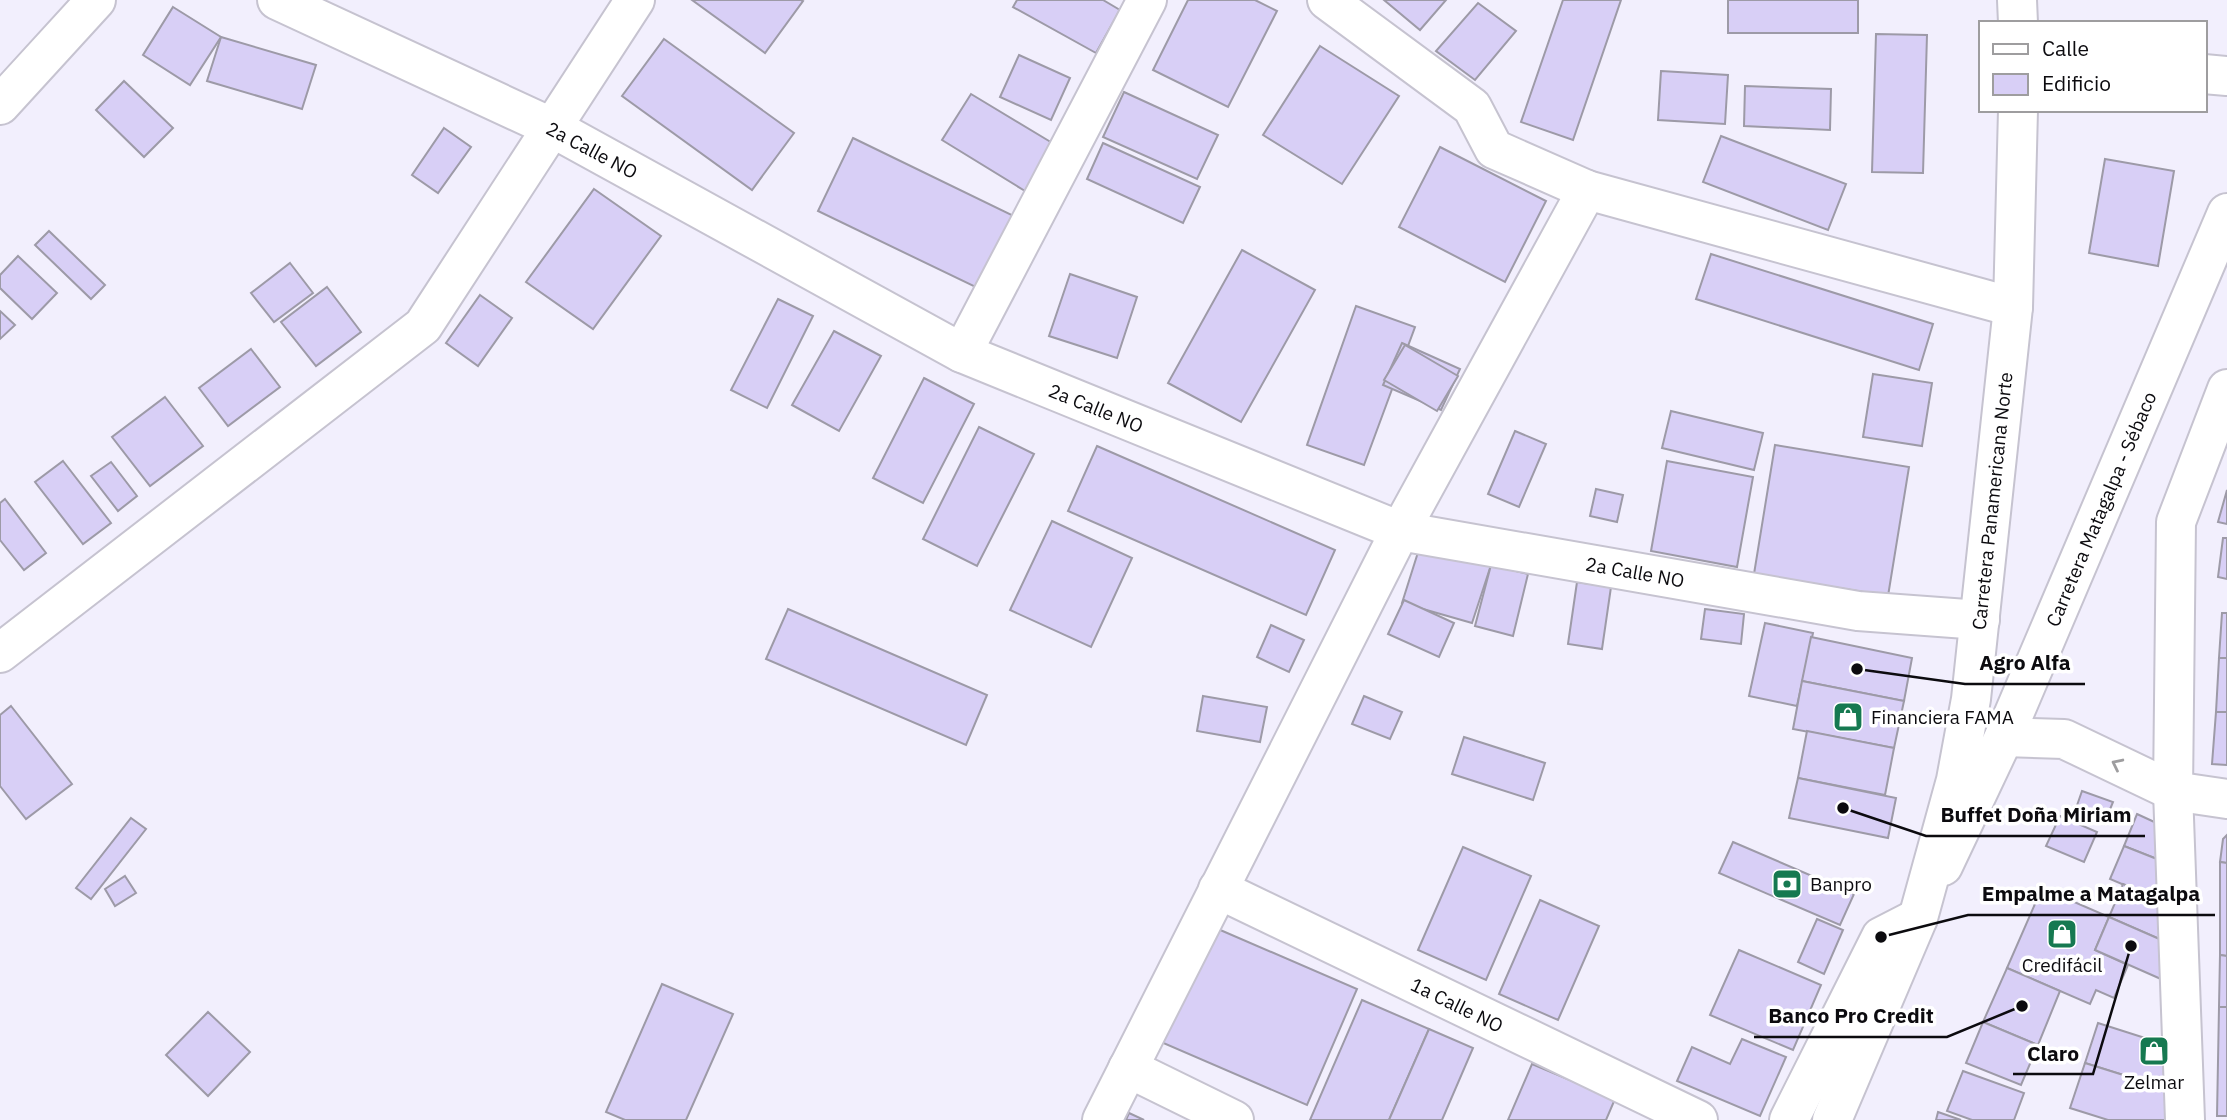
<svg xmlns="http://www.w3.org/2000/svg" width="2227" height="1120" viewBox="0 0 2227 1120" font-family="'IBM Plex Sans',sans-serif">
<rect width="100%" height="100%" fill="#f2effd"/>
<!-- building -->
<g fill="#d8cff6" stroke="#9d9aa7" stroke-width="2">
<polygon points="692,0 801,0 803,1 765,53"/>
<polygon points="1017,0 1103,0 1120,10 1096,53 1013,7"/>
<polygon points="1188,0 1255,0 1277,11 1228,107 1153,70"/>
<polygon points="1384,0 1446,0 1420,30"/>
<polygon points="1563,0 1621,0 1573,140 1521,122"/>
<rect x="1728" y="0" width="130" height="33"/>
<polygon points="1478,3 1516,31 1475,80 1436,51"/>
<polygon points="173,7 221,37 190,85 143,55"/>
<polygon points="1876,34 1927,35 1923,173 1872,172"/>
<polygon points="221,37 316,65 302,109 207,81"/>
<polygon points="664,39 794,133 752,190 622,96"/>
<polygon points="1320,46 1399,96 1342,184 1263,135"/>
<polygon points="1019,55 1070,78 1051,120 1000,97"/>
<polygon points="1661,71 1728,75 1725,124 1658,120"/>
<polygon points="124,81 173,128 144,157 96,110"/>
<polygon points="1745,86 1831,89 1830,130 1744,126"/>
<polygon points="1124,92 1218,135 1197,179 1103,137"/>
<polygon points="971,94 1054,144 1025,191 942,140"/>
<polygon points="444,128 471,147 438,193 412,175"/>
<polygon points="1721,136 1846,184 1828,230 1703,182"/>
<polygon points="853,138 1022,220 986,292 818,211"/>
<polygon points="1103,143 1200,187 1183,223 1087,179"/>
<polygon points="1440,147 1546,201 1505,282 1399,227"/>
<polygon points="2105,159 2174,171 2158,266 2089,253"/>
<polygon points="594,189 661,236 593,329 526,282"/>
<polygon points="49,231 105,285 91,299 35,245"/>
<polygon points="1242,250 1315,290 1241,422 1168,383"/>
<polygon points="1711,254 1933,324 1919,370 1696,299"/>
<polygon points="18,256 57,293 32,319 0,288 0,275"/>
<polygon points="290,263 313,293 274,322 251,293"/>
<polygon points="1070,274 1137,297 1117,358 1049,336"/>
<polygon points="327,287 361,332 316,366 281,322"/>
<polygon points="480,295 512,318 478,366 446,343"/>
<polygon points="778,299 813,316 767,408 731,390"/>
<polygon points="1356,306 1415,327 1364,465 1307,445"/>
<polygon points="0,311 15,325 0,339"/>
<polygon points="834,331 881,356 839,431 792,405"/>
<polygon points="1402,343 1460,369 1441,410 1383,385"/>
<polygon points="1405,345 1458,376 1437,411 1384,380"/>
<polygon points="251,349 280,387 228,426 199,388"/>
<polygon points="1873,374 1932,383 1922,446 1863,437"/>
<polygon points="924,378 974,404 923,503 873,478"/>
<polygon points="165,397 203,446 150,486 112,437"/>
<polygon points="1671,411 1763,433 1754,470 1662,448"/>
<polygon points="979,427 1034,454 977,566 923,539"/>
<polygon points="1515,431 1546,444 1519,507 1488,494"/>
<polygon points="1775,445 1909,467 1888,596 1754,574"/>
<polygon points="1097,446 1335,550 1306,615 1068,511"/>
<polygon points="63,461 111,523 83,544 35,482"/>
<polygon points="1667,461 1753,477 1737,567 1651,551"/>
<polygon points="111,462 137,496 118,511 91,476"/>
<polygon points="1596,489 1623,495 1617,522 1590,516"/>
<polygon points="2227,490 2227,524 2218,522"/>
<polygon points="5,499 46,553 24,570 0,540 0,503"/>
<polygon points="1052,521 1132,558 1091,647 1010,610"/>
<polygon points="2223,538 2227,538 2227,579 2218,577"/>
<polygon points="1420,546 1491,565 1472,623 1402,603"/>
<polygon points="1491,565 1528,574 1513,636 1475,626"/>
<polygon points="1577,582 1611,587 1602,649 1568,644"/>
<polygon points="1404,600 1454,623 1439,657 1388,634"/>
<polygon points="788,609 987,695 966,745 766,659"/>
<polygon points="1705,609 1744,614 1741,644 1701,639"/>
<polygon points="2222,613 2227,613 2227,658 2219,658"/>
<polygon points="1765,623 1813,633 1797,706 1749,696"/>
<polygon points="1271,625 1304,640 1289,672 1257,657"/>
<polygon points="1811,637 1912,658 1904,701 1802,681"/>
<polygon points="2219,658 2227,658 2227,712 2216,712"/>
<polygon points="1802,681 1904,701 1894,748 1793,729"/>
<polygon points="1203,696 1267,707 1260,742 1197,731"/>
<polygon points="1364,696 1402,712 1390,739 1352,724"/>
<polygon points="11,706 72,784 26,819 0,786 0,715"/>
<polygon points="2216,712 2227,712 2227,765 2212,764"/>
<polygon points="1807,731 1894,748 1885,795 1798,778"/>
<polygon points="1464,737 1545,763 1533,800 1452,774"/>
<polygon points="1798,778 1896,798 1888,838 1789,818"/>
<polygon points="2082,791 2113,802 2104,824 2074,814"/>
<polygon points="2137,814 2163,826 2162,861 2124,846"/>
<polygon points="2060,816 2097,832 2084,862 2046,846"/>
<polygon points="131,818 146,829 91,899 76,888"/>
<polygon points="2227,835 2227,863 2220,862 2223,839"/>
<polygon points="1733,842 1854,894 1840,925 1719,873"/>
<polygon points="2124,846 2162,861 2162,901 2110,879"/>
<polygon points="1463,847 1531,876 1486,980 1418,950"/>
<polygon points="2220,862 2227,863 2227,956 2220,955"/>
<polygon points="125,876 136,893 115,906 105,889"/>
<polygon points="2123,884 2162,901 2164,941 2109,917"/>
<polygon points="2042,888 2109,917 2095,950 2128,965 2114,998 2096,990 2090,1004 2007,968"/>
<polygon points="1540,900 1599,926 1558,1020 1499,994"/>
<polygon points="2109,917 2164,941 2170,983 2095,950"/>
<polygon points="1817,919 1843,930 1824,974 1798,962"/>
<polygon points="1211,926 1357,989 1307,1105 1161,1042"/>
<polygon points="1739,950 1821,985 1793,1050 1710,1015"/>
<polygon points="2220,955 2227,956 2227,1007 2219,1007"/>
<polygon points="2007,968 2060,991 2038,1045 1983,1022"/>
<polygon points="662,984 733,1014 686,1120 625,1120 606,1112"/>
<polygon points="1362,1000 1429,1029 1389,1120 1310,1120"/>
<polygon points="2219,1007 2227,1007 2227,1116 2217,1116"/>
<polygon points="208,1012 250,1052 208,1096 166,1055"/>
<polygon points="1983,1022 2038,1045 2021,1085 1966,1063"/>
<polygon points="2098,1023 2167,1045 2168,1089 2085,1063"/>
<polygon points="1429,1029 1473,1048 1442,1120 1389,1120"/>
<polygon points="1742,1039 1786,1057 1760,1116 1677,1081 1692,1047 1730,1064"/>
<polygon points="2085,1063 2168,1089 2175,1120 2108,1120 2070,1108"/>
<polygon points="1532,1064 1615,1099 1606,1120 1508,1120"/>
<polygon points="1963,1071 2024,1093 2014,1120 1972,1120 1947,1111"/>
<polygon points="1938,1112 1961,1120 1936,1120"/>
<polygon points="1129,1113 1144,1120 1126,1120"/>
</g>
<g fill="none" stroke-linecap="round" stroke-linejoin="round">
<!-- minor casing -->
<g stroke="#c6c3d0" stroke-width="42">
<g id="minor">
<polyline points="277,0 551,127 962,353 1400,531 1858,611 1980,620"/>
<polyline points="1327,0 1472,107 1494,149 1587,190 2013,307"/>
<polyline points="2204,74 2227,76"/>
<polyline points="0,105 96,0"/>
<polyline points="962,353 1147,0"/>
<polyline points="0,653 423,326 635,0"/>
<polyline points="2004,737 2064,739 2173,791 2227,799"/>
<polyline points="1218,889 1698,1120"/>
<polyline points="1128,1068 1234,1120"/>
<polyline points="1102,1120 1400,531 1587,190"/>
<polyline points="1789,1120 1881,937 1918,918"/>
<polyline points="2185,1120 2173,791 2176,522 2227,389"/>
</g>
</g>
<!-- major casing -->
<g stroke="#c6c3d0" stroke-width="42">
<polyline id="major" points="1943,866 2004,737 2227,213"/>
</g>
<!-- highway casing -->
<g stroke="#c6c3d0" stroke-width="42">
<g id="highway">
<polyline points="2017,0 2018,23"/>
<polyline points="1832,1120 1918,918 1956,780 1971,699 2013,307 2018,110"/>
</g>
</g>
<!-- minor -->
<use href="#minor" stroke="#fff" stroke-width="38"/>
<!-- major -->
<use href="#major" stroke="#fff" stroke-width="38"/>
<!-- highway -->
<use href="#highway" stroke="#fff" stroke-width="38"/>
</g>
<!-- one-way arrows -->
<defs><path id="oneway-chevron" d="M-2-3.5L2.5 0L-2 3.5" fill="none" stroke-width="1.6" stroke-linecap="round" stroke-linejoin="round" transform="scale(1.75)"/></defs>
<use stroke="#9e9d9f" href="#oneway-chevron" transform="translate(2117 764) rotate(-154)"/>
<!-- icons -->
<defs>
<g id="shop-square" transform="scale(1.575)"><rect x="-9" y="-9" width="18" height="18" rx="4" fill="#167951" stroke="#fff"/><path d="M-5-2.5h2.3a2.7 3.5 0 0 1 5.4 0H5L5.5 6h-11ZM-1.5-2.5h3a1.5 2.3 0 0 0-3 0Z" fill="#fff"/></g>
<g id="bank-square" transform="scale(1.575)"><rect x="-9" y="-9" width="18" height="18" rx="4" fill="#167951" stroke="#fff"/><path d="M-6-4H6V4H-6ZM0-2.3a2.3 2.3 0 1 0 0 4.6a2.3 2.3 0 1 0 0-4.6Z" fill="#fff"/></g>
</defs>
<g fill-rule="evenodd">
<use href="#shop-square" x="1848" y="717"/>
<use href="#bank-square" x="1787" y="884"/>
<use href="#shop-square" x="2062" y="934"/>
<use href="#shop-square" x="2154" y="1051"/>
</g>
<g text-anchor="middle" stroke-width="7" stroke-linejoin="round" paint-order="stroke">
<!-- street labels -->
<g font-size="19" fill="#0c0b0f" stroke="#fff">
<text transform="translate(592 150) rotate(28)" y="7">2a Calle NO</text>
<text transform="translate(1096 408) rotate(22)" y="7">2a Calle NO</text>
<text transform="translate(1992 501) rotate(-84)" y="7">Carretera Panamericana Norte</text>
<text transform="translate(2101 509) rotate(-67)" y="7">Carretera Matagalpa - Sébaco</text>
<text transform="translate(1635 572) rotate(10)" y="7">2a Calle NO</text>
<text transform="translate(1457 1005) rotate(26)" y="7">1a Calle NO</text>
</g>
<!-- poi labels -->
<g font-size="19" fill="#0c0b0f" stroke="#fff" text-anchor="start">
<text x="1871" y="724">Financiera FAMA</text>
<text x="1810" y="891">Banpro</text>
<text x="2062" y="972" text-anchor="middle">Credifácil</text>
<text x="2154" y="1089" text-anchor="middle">Zelmar</text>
</g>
</g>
<!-- callouts -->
<path fill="none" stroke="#0c0b0f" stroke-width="2.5" d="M1857 669L1965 684H2085M1843 808L1926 836H2145M1881 937L1968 915H2215M2022 1006L1947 1037H1754M2131 946L2093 1074H2013"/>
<g fill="#0c0b0f" stroke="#fff" stroke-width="2.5">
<circle cx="1857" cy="669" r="7"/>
<circle cx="1843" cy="808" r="7"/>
<circle cx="1881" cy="937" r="7"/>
<circle cx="2022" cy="1006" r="7"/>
<circle cx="2131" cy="946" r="7"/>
</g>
<g font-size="21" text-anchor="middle" font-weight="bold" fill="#0c0b0f" stroke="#fff" stroke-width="7" stroke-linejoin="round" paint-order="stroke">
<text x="2025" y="670">Agro Alfa</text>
<text x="2036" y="822">Buffet Doña Miriam</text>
<text x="2091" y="901">Empalme a Matagalpa</text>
<text x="1851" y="1023">Banco Pro Credit</text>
<text x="2053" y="1061">Claro</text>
</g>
<!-- legend -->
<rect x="1979" y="21" width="228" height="91" fill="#ffffff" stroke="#9e9d9f" stroke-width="2"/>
<rect x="1993" y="44" width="35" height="10" fill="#ffffff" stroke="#9e9d9f" stroke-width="2"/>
<text x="2042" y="56" font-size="21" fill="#0c0b0f">Calle</text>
<rect x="1993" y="74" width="35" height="21" fill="#d8cff6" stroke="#9e9d9f" stroke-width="2"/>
<text x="2042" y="91" font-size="21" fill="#0c0b0f">Edificio</text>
</svg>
